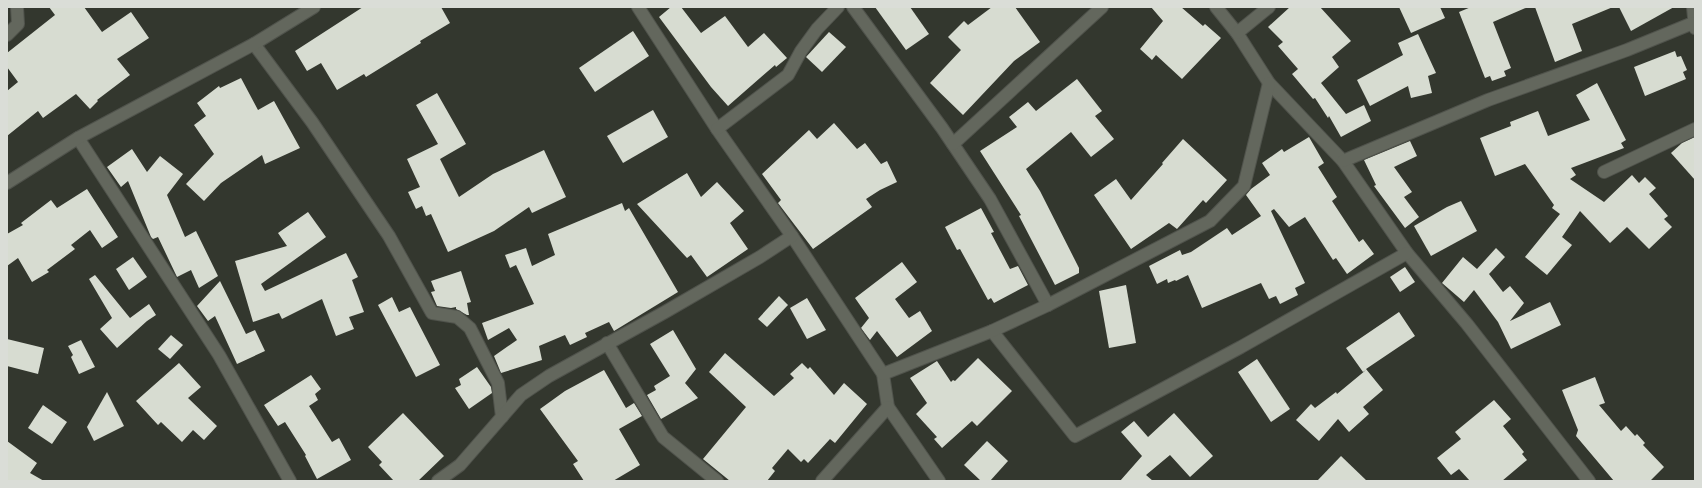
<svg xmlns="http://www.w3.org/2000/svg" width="1702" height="488" viewBox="0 0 1702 488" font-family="Jost,sans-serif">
<rect width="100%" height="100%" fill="#33372e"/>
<!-- building -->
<g fill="#d7dcd1">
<polygon points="49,7 84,7 102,32 131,12 149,38 117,59 130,75 97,100 98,101 90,109 76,94 43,118 38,111 7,136 7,91 18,82 7,67 7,53 55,15"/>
<polygon points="363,7 441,7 450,23 420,41 421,43 366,77 364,74 337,90 321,63 307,71 295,51"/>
<polygon points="671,7 681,7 701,33 725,16 748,47 764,33 787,58 776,67 775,65 728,106 711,87 659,17"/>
<polygon points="875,7 910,7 929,34 906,50"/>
<polygon points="992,7 1015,7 1040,42 1014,61 963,115 930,83 961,50 948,37 964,21 968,25"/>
<polygon points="1151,7 1181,7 1203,26 1205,24 1221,38 1182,79 1156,55 1152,60 1140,49 1163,21"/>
<polygon points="1290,7 1320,7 1351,41 1332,57 1339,67 1321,83 1346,114 1364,105 1371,121 1341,137 1329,116 1328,118 1315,98 1313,99 1292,74 1298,69 1278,46 1283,42 1268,27"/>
<polygon points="1399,7 1440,7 1445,18 1411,33"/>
<polygon points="1471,7 1528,7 1493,22 1511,68 1504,71 1506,76 1492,81 1490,76 1485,78 1459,12"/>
<polygon points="1535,7 1613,7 1572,24 1582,51 1555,62"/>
<polygon points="1619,7 1674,7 1631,31"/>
<polygon points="633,31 649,56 595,92 579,68"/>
<polygon points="829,32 846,47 822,72 806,57"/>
<polygon points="1418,34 1436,73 1428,76 1432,93 1411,98 1408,86 1370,106 1357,80 1403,55 1398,43"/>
<polygon points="1675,51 1677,57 1681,56 1687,70 1683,72 1686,79 1645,96 1634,67"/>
<polygon points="241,78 258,110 274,101 300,148 265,164 262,155 221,183 204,201 186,184 214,154 194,125 206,116 197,103 219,86 220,88"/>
<polygon points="1077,79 1102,111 1095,116 1114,139 1091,157 1071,132 1026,169 1040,191 1079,268 1079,273 1055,285 1019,216 1021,215 980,151 1017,127 1009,117 1028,102 1036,111"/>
<polygon points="1597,83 1626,140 1621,143 1624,148 1571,168 1576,175 1570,179 1604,202 1632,175 1639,183 1645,177 1656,188 1649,194 1668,216 1664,219 1672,227 1649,249 1627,227 1610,243 1580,211 1562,237 1572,245 1547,275 1525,257 1560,214 1552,208 1554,205 1525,164 1495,176 1480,138 1511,126 1510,122 1538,111 1548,136 1590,120 1576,95"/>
<polygon points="437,93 466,144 440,159 459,197 493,174 544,150 566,197 532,213 529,207 494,231 448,252 431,214 426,216 422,206 416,209 408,192 420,187 407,159 438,144 416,105"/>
<polygon points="653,110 668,137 623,163 607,136"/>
<polygon points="834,123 857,149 865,143 881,164 887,161 897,182 880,190 866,199 872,207 813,249 778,203 781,200 762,174 809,130 817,139"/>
<polygon points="1309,137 1324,163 1318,167 1337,197 1332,201 1359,242 1363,239 1374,254 1347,274 1336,258 1333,260 1305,217 1289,227 1274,209 1271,211 1305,283 1295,288 1298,295 1280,304 1276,296 1269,299 1261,283 1202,308 1188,275 1176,281 1175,280 1168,283 1167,279 1157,284 1149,266 1180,250 1182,255 1191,252 1227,228 1232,235 1261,216 1246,195 1251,189 1270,175 1262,163 1282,149 1284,152"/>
<polygon points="1695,137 1695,180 1671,153 1682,143"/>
<polygon points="1183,139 1227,180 1206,203 1203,200 1177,229 1169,223 1131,249 1094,195 1116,179 1131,200 1163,164 1162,163"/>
<polygon points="1410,141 1417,156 1394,167 1412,192 1404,197 1419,217 1405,228 1374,186 1376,185 1364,160"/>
<polygon points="132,149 147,172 160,156 183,174 167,195 185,237 196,231 218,276 199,288 191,270 177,277 158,237 153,239 151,237 128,181 121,187 107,167"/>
<polygon points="687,173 701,197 717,182 744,211 730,223 748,249 707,277 691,255 687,258 637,204"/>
<polygon points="87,189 118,237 102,248 90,230 71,245 75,249 47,270 49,272 32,282 18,258 7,266 7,234 23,225 21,223 51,200 57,208"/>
<polygon points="1461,201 1477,231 1431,256 1414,226 1447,207"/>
<polygon points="622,203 625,211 629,208 678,292 614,331 609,322 585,333 587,337 570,345 565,335 539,346 542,360 501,373 494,356 517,340 509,328 488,340 482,323 534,304 516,265 510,268 505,255 526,248 532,266 555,255 548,234"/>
<polygon points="981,208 994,232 991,233 1010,269 1018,266 1028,285 994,303 991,298 988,300 960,249 957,250 945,227"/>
<polygon points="308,212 326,237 261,284 265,291 346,253 358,277 352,280 364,312 349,317 354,329 336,336 322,299 282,319 279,313 253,322 235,261 287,246 278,233"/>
<polygon points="1496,248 1505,257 1489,274 1503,292 1510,286 1524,303 1510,321 1550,302 1561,325 1511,349 1498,322 1474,290 1464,302 1442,283 1463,257 1477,269"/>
<polygon points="133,257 147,277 129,290 116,269"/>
<polygon points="902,262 917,282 895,299 909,318 920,311 932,331 897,357 877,331 870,340 861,328 869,318 855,298"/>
<polygon points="1405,267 1415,282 1400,292 1390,277"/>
<polygon points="461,271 471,302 467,303 469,315 467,315 456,309 456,307 451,308 437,306 431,292 435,291 431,281"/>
<polygon points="95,275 130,318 149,304 156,315 147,321 117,348 100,329 112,318 89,279"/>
<polygon points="220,281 246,334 255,330 265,351 237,364 215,316 208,321 197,306"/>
<polygon points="1126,285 1136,343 1109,348 1099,291"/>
<polygon points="779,296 788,305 767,327 758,319"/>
<polygon points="392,297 399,312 410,307 440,365 416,377 378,305"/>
<polygon points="807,298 826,330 807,339 790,308"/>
<polygon points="1399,312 1415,336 1366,369 1383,390 1363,407 1369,414 1349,432 1338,419 1319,441 1296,420 1311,404 1315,408 1336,392 1337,394 1366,370 1363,372 1346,348"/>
<polygon points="673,330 696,369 685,383 698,398 661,419 647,395 656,390 654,386 670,376 650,344"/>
<polygon points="171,335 183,345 170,359 158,349"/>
<polygon points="7,339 44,348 38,374 7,366"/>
<polygon points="81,340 95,367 79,374 71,357 73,355 68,346"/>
<polygon points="725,353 774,396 794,378 790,374 802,363 808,369 810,367 834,395 844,383 867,404 835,443 830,439 808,463 804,459 801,462 788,449 772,468 775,471 767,481 730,481 703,459 746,407 709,372"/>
<polygon points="978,358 1012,391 977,426 972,421 942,448 934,439 937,437 916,414 927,403 910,378 937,361 951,382 953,380 955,381"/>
<polygon points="1257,359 1290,409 1271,422 1238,372"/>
<polygon points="179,363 201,387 188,398 217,426 204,440 193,430 182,442 161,422 158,425 136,401"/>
<polygon points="477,367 491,387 492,393 469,409 455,388 461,385 459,379"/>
<polygon points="604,370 626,408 634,403 642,416 619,429 640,465 613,481 584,481 573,464 578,461 540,409 565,391"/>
<polygon points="311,375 321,389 315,394 318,400 309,406 332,442 339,438 351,460 317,479 305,456 306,455 285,422 278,426 264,405"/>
<polygon points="1595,377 1605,403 1599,405 1621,431 1626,426 1635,436 1637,434 1645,443 1643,445 1664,467 1650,481 1614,481 1576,436 1578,430 1562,390"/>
<polygon points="107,392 124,426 94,441 87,427"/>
<polygon points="1494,400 1511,419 1503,426 1524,452 1522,454 1527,460 1502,481 1470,481 1459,469 1451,475 1437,458 1461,439 1455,432"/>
<polygon points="43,405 67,422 52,444 28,428"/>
<polygon points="403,413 444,456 418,481 394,481 379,465 382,462 368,447"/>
<polygon points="1174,413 1213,456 1190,477 1170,455 1146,475 1153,481 1120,481 1142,456 1121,432 1134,421 1148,437"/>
<polygon points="7,441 37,463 30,473 44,481 7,481"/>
<polygon points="987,441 1008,461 990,481 981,481 964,465"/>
<polygon points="1341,456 1367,481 1317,481"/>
</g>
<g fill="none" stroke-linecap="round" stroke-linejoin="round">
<!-- minor casing -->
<g stroke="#50534c" stroke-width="14">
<g id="minor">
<polyline points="638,7 717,129 792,236 883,374 888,407 939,481"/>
<polyline points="853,7 942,128 990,199 1048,305"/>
<polyline points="1216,7 1237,33 1269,83 1343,161 1407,253 1467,324 1589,481"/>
<polyline points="1693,7 1695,28"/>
<polyline points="1237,33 1269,7"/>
<polyline points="7,35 18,24 17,7"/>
<polyline points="254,44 312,122 389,236 432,313 457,317 470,328 498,383 502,417"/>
<polyline points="717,129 788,75 801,51 817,29 838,7"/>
<polyline points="78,138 219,355 290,481"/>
<polyline points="953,144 1102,7"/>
<polyline points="1343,161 1488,100 1627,50 1693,23"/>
<polyline points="1604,172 1695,129"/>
<polyline points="992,331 1075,436 1241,347 1407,253"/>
<polyline points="607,343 663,437 717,481"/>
<polyline points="883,374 992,331 1048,305 1210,221 1244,186 1269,83"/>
<polyline points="438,481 460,465 521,395 549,376 665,312 760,257 792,236"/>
<polyline points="822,481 888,407"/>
</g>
</g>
<!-- tertiary casing -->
<g stroke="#50534c" stroke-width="14">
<polyline id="tertiary" points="7,183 78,138 254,44 314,7"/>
</g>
<!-- minor -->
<use href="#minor" stroke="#63675d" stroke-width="12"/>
<!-- tertiary -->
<use href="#tertiary" stroke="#63675d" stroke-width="12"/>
</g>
<!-- border -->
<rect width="1702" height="488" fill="none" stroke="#daddd7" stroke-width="16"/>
</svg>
